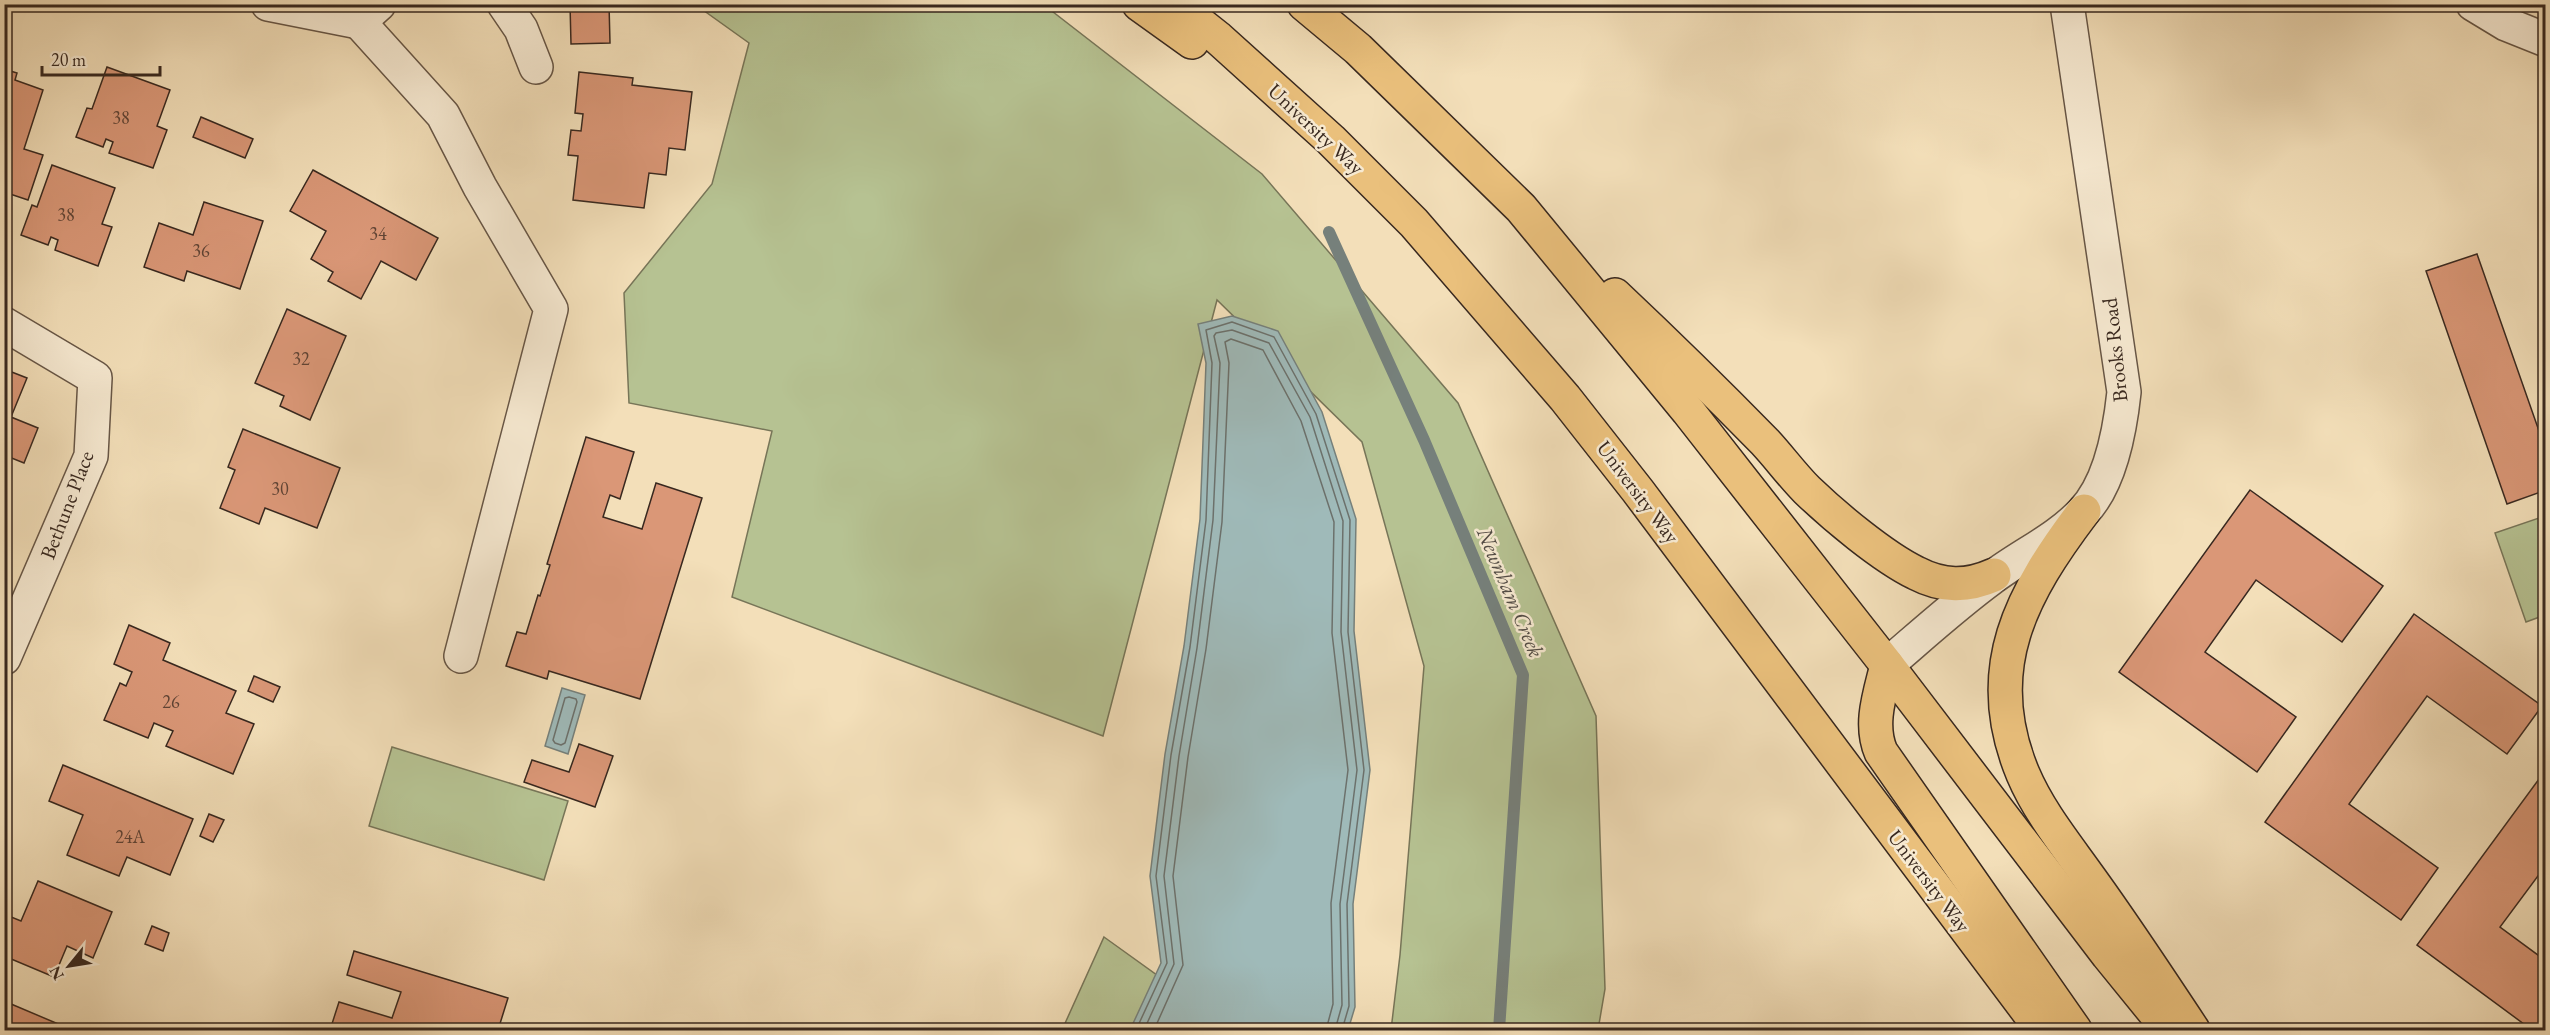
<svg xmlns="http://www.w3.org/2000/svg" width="2550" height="1035" viewBox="0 0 2550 1035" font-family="'EB Garamond',serif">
<rect width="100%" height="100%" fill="#f3dfb9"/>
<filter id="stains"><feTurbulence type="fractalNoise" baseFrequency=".00333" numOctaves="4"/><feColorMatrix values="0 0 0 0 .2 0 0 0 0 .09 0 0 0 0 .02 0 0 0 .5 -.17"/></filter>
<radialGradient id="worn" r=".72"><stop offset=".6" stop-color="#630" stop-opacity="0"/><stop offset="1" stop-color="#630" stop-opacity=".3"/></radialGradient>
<!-- green -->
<g fill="#b6c292" stroke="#777558" stroke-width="1.5">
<polygon points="696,5 1044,5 1262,174 1458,403 1596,716 1605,989 1598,1030 1391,1030 1400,955 1424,666 1362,442 1217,300 1103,736 732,597 772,431 629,403 624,293 712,184 749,43"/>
<polygon points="2545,516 2545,615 2526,622 2495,533"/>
<polygon points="392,747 568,801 544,880 369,826"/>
<polygon points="1104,937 1179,991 1179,1030 1062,1030"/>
</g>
<!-- water -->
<g fill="#9fbab9" stroke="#76807b" stroke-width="1.5">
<polygon points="1232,316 1278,331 1322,412 1356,519 1354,631 1370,770 1353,904 1355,1007 1348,1030 1130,1030 1161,963 1150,876 1165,754 1184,646 1200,519 1206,363 1198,324"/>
<polygon points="562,688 585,695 568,754 545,746"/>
</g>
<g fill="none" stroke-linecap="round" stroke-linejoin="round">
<!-- shore -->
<g stroke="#6c716c" stroke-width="1.5">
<polygon points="569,697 576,699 577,702 565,743 561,745 555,743 553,740 565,698"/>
<polyline points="1136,1030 1167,963 1156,876 1171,755 1190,647 1206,520 1212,363 1206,330 1232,322 1274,337 1316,414 1350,520 1348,632 1364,770 1347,904 1349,1006 1342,1030"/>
<polyline points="1144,1030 1174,964 1164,876 1179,756 1197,648 1213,520 1220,363 1214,336 1216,333 1232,330 1269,343 1310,417 1343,521 1341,632 1357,770 1340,904 1342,1005 1335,1030"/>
<polyline points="1154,1030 1183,965 1173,876 1188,757 1206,649 1222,522 1229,363 1225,342 1231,339 1263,350 1301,421 1334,522 1332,633 1348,770 1331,903 1333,1004 1326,1030"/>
</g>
<!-- stream -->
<polyline stroke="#76807b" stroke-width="12" points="1329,232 1424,440 1523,675 1499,1030"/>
</g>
<!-- building -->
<g fill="#da9777" stroke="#38281f" stroke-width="1.5">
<polygon points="4,4 12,4 7,18 4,17"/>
<polygon points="570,4 609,4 610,43 571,44"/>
<polygon points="107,67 170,90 157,126 167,130 153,168 109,153 113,142 106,139 103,147 76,137 87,108 92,109"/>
<polygon points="4,69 17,73 15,80 43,90 24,149 43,155 28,200 4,192"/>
<polygon points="579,72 633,78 632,85 692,92 685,150 669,148 666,175 649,173 644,208 573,200 578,156 568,155 571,130 581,131 583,114 575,113"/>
<polygon points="201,117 253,139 245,158 193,137"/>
<polygon points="52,165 115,188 102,224 112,227 98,266 55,250 58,240 51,237 48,245 21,235 32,205 37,207"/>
<polygon points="313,170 438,238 416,280 381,261 361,299 328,281 333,272 311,259 326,231 290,211"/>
<polygon points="204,202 263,221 240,289 187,271 184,281 144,267 159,223 193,235"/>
<polygon points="2477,254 2546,451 2546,490 2507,504 2426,271"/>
<polygon points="287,309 346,336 310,420 280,406 284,396 255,383"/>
<polygon points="4,369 27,378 11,417 38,428 24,463 4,455"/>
<polygon points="243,429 340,468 317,528 265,508 259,524 220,508 235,470 228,467"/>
<polygon points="586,437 634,452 620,499 610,495 603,517 642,529 656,483 702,498 640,699 549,671 547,679 506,666 517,632 526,634 538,595 540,596 550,565 547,564"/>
<polygon points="2250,490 2383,586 2342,642 2256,580 2205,652 2296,717 2257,772 2119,672"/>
<polygon points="2414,614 2542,706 2507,754 2427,696 2349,804 2438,868 2401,920 2265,822"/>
<polygon points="129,625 170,643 163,660 236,691 226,713 254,724 233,774 166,746 173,731 154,723 148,738 104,720 120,683 126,686 132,672 114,664"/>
<polygon points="254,676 280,687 273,702 248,691"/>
<polygon points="579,744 613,756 595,807 524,782 532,760 569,772"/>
<polygon points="63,765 193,819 170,875 127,857 119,876 67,855 83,815 49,801"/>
<polygon points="2542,775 2546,777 2546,865 2500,927 2546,961 2546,1030 2532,1030 2417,945"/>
<polygon points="209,814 224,820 213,842 200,836"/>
<polygon points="38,881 112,912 93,958 67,946 54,977 4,956 4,914 21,921"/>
<polygon points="152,926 169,933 163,951 145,944"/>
<polygon points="354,951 508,998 498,1030 330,1030 339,1002 392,1018 401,992 347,975"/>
<polygon points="4,1001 63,1026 62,1030 4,1030"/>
</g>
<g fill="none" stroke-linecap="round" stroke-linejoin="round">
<!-- minor casing -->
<g stroke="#675646" stroke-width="36">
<g id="minor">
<polyline points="268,4 359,22 379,4"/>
<polyline points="504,4 521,29 536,67"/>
<polyline points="2473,4 2506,24 2546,40"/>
<polyline points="359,22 443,115 480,187 551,309 461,656"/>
<polyline points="4,324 95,378 91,456 4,658"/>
<path d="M1887,665C1922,635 1956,604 1993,577C2022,555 2058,539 2083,512C2110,484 2120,430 2124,392L2067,4"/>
</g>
</g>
<!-- major casing -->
<g stroke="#38281f" stroke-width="36">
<g id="major">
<polyline points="1139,4 1192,42"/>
<polyline points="1175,4 1218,38 1331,140 1414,223 1565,398 1638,491 2042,1030"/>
<polyline points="1304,4 1358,49 1521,208 1688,411 1887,665 2108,955 2169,1030"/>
<path d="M1615,295C1666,343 1716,392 1765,442C1779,457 1792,475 1807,490C1834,516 1883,557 1916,573C1943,587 1967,587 1994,575"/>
<path d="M2084,511C2022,593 1979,669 2023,774C2039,812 2067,846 2091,880C2127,930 2160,980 2193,1030"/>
<path d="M1887,665C1880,694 1869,724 1881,752L2075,1030"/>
</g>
</g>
<!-- minor -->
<use href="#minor" stroke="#f7ead2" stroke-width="33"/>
<!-- major -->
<use href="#major" stroke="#eac07c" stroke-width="33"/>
</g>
<g text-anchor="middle" stroke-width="5" stroke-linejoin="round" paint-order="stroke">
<!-- number labels -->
<g font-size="18" fill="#604435">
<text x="121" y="124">38</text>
<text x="66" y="221">38</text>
<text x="378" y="240">34</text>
<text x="201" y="257">36</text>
<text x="301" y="365">32</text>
<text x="280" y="495">30</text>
<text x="171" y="708">26</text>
<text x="130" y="843">24A</text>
</g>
<!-- street labels -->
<g font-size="21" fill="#38281f" stroke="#f7ead2">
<text transform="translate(1316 129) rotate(43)" y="7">University Way</text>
<text transform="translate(2115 350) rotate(-96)" y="7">Brooks Road</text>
<text transform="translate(1638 492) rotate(53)" y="7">University Way</text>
<text transform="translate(67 505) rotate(-69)" y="7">Bethune Place</text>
<text transform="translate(1929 881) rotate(53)" y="7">University Way</text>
</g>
<!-- water labels -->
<g font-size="22" font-style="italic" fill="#524c46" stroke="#f7ead2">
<text transform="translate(1511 592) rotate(67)" y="8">Newnham Creek</text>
</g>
</g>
<!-- margin -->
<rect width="2550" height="1035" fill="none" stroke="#f3dfb9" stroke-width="24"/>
<rect x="6" y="6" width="2538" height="1023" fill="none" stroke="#38281f" stroke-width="3"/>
<rect x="12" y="12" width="2526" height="1011" fill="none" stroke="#38281f" stroke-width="1.5"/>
<!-- north arrow -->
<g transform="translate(69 966) rotate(240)" stroke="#f7ead2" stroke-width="4.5" paint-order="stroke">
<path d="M0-4.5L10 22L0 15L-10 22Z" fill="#38281f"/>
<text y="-9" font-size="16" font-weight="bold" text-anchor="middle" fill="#38281f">N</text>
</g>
<!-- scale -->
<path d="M42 66v9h118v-9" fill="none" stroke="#38281f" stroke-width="3"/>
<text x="51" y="66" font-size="18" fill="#38281f" stroke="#f7ead2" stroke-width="4.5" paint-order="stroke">20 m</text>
<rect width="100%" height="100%" filter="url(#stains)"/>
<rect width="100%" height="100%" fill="url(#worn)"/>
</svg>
